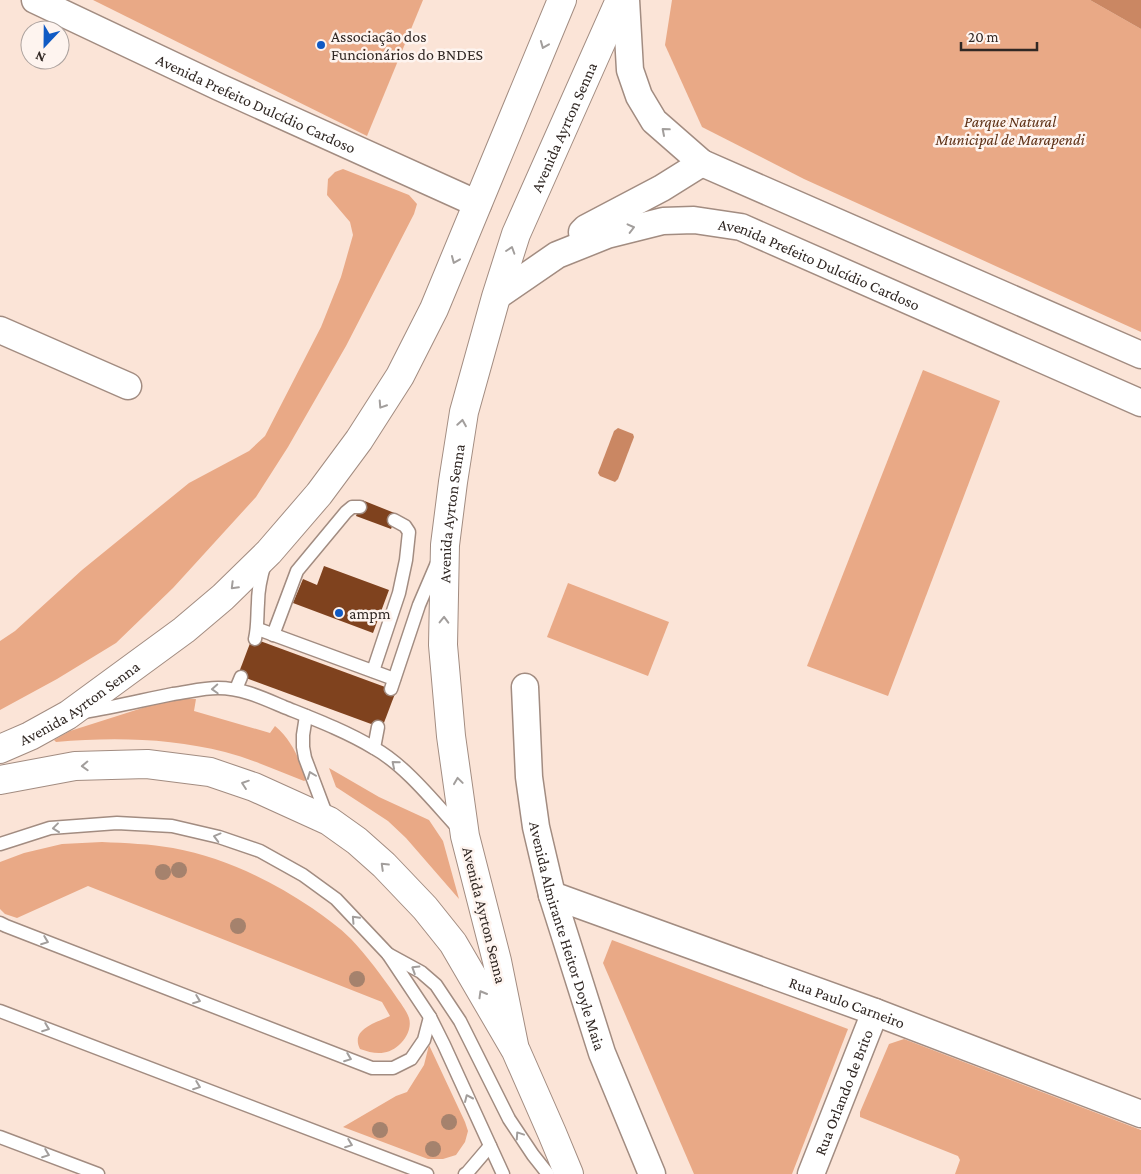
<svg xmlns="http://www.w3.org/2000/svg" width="1141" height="1174" viewBox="0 0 1141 1174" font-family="'Crimson Pro',serif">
<rect width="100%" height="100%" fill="#fbe4d7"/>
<!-- green -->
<g fill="#e9a986">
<polygon points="93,0 423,0 367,136"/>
<polygon points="672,0 1090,0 1141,29 1141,332 804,179 702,127 665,45"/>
<polygon points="343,169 409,195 417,204 414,214 346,346 288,447 256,497 173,588 116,643 57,679 0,710 0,641 15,631 82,570 189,483 249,451 265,436 321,327 341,277 353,235 350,222 327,195 328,179 335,172"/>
<polygon points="923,370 1000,401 888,696 807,666"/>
<polygon points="568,583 669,622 648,676 547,637"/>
<path d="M179,699H196L194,711L270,733L275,726C291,739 298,757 306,776V780L304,781C278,771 252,759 225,752C170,738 112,737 56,742L54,740L70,731L158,703Z"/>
<polygon points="329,768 379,797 429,820 443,841 459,899 406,838 388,821 336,787"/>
<path d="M102,842C126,843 150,844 173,848C223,857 270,880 312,908C325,917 339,927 351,939C367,956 382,976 395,995C399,1001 407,1011 409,1018C412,1028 406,1039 399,1045C387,1056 374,1054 360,1049C350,1029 376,1023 390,1016L382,1002L88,886L17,918L5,914L0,909V862L24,853L62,844Z"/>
<polygon points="612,940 848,1029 792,1174 694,1174 603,963"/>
<polygon points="904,1039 1141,1130 1141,1174 955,1174 960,1160 958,1156 860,1117 860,1112 889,1044"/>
<polygon points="429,1045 465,1122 468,1131 465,1142 456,1155 443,1159 428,1159 343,1127 396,1096 407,1092 424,1065"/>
</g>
<!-- water -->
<g fill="#ca8763">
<polygon points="1090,0 1141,0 1141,29"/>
<polygon points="618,428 633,434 634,437 618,479 615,482 600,476 598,473 614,431"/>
</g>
<!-- building -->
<g fill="#7f421e">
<polygon points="362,500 397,514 391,529 356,516"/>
<polygon points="324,566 389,590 373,633 293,603 303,579 317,585"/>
<polygon points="252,638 396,691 382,728 238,675"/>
</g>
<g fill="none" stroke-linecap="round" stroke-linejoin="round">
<!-- service casing -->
<g stroke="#a28c81" stroke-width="15">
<g id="service">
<polyline points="258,629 394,679"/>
<polyline points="273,635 297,571 346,512 352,507 360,507"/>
<path d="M255,639C258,626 257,616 258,603C258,589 261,576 265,563"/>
<polyline points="373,671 399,593 406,560 409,532 405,526 394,520"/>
<polyline points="236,689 241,677"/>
<polyline points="391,689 419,605 437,563"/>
<path d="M84,712C114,707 143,700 173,694C188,692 203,688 218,688C242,688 263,698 284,707C314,719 346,731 374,748C406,766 434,802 459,829"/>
<polyline points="306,716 303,735 303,747 305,758 328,819"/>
<polyline points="374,748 378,727"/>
<polyline points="0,844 50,828 117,823 172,826 219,837 260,851 303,875 336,899 388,954 430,1017 444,1045 503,1174"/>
<polyline points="0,923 6,926 372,1068 393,1068 411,1059 424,1040 430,1017"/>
<polyline points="388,954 421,972 436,985 460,1021 509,1119 533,1155 548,1174"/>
<polyline points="0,1011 427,1174"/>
<polyline points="0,1137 98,1174"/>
<polyline points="465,1174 467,1173 490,1146"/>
</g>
</g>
<!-- minor casing -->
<g stroke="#a28c81" stroke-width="29">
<g id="minor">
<path id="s1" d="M35,0L219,87L478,204"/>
<polyline points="626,0 630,70 639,96 654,121 702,163 1141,355"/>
<polyline points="582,232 586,228 662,188 702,163"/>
<path id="s2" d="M496,297L557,255L607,235L663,221L694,220L741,227L1141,403"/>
<polyline points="0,330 128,386"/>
<path id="s3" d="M525,687L529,777L536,827L552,895L602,1053L652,1174"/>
<path id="s4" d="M552,895L875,1012L1141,1114"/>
<path id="s5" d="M811,1174L875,1012"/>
</g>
</g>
<!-- secondary casing -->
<g stroke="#a28c81" stroke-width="30">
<g id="secondary">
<path id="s6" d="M0,749L30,736L68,715L184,630L223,597L269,552L319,494L359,440L400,376L434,309L562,0"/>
<path id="s7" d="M514,1045L497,961L465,836L451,736L443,645L445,545L453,482L464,412L496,297L516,234L620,0"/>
</g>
</g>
<!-- motorway casing -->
<g stroke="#a28c81" stroke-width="30">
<polyline id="motorway" points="0,780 75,766 147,764 210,772 254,787 329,821 357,841 384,865 425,908 453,943 516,1051 552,1133 569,1174"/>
</g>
<!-- service -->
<use href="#service" stroke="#fff" stroke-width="12"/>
<!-- minor -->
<use href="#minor" stroke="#fff" stroke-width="26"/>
<!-- secondary -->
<use href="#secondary" stroke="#fff" stroke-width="28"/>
<!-- motorway -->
<use href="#motorway" stroke="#fff" stroke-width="28"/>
</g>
<!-- trees -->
<g fill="#a5826d">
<circle cx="179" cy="870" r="8"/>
<circle cx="163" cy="872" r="8"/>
<circle cx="238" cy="926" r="8"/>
<circle cx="357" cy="979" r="8"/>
<circle cx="449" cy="1122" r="8"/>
<circle cx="380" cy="1130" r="8"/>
<circle cx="433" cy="1149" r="8"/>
</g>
<!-- one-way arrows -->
<defs><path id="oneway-chevron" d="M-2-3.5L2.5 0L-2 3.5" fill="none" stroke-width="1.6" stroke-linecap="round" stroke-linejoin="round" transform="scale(1.25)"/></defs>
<g stroke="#a29e9c">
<use href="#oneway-chevron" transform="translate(544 45) rotate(112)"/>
<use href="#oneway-chevron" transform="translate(665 131) rotate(-139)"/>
<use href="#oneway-chevron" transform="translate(631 228) rotate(-14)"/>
<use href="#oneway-chevron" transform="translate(511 250) rotate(-72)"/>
<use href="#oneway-chevron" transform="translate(455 260) rotate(113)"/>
<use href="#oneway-chevron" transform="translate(382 405) rotate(123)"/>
<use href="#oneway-chevron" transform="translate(462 423) rotate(-81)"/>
<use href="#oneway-chevron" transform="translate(234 586) rotate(135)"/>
<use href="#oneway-chevron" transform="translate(444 620) rotate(-89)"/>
<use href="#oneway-chevron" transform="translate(215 689) rotate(177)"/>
<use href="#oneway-chevron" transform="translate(395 764) rotate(-140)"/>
<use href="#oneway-chevron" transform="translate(85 766) rotate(178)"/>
<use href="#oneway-chevron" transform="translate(311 775) rotate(-111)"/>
<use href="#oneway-chevron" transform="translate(458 781) rotate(-98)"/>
<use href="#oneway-chevron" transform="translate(245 784) rotate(-161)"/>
<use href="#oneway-chevron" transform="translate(56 828) rotate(173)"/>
<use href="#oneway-chevron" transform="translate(217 837) rotate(-165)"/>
<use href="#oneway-chevron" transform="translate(384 866) rotate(-136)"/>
<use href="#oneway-chevron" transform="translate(355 919) rotate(-133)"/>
<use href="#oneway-chevron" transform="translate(45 941) rotate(21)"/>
<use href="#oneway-chevron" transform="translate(415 969) rotate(-148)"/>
<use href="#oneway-chevron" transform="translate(482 994) rotate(-120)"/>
<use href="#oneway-chevron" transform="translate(197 1000) rotate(21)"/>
<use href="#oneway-chevron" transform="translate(46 1028) rotate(21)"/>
<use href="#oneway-chevron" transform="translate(348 1058) rotate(21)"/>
<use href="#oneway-chevron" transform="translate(197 1086) rotate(21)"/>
<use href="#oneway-chevron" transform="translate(468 1098) rotate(-114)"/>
<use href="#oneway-chevron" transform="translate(519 1135) rotate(-124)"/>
<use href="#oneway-chevron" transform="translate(349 1144) rotate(21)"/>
<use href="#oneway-chevron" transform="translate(46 1154) rotate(21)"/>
</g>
<!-- markers -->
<g fill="#105ac4" stroke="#fef4ef" stroke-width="2">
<circle cx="321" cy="45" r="5"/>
<circle cx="339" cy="613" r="5"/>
</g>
<g text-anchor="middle" stroke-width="5" stroke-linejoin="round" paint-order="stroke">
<!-- poi labels -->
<g font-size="16" fill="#312824" stroke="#fef4ef" text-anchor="start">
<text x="331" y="42">Associação dos<tspan x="331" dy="18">Funcionários do BNDES</tspan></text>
<text x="349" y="619">ampm</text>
</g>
<!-- street labels -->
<g font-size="16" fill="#312824" stroke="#fef4ef">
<text dy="6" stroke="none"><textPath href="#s1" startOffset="244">Avenida Prefeito Dulcídio Cardoso</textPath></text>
<text dy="6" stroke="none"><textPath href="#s7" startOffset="944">Avenida Ayrton Senna</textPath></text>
<text dy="6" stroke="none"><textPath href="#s2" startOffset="350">Avenida Prefeito Dulcídio Cardoso</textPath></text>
<text dy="6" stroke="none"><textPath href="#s7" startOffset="539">Avenida Ayrton Senna</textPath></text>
<text dy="6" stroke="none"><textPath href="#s6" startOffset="92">Avenida Ayrton Senna</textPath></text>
<text transform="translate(485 915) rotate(76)" y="6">Avenida Ayrton Senna</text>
<text dy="6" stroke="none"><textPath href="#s3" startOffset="254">Avenida Almirante Heitor Doyle Maia</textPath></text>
<text dy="6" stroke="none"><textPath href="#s4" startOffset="314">Rua Paulo Carneiro</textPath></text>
<text dy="6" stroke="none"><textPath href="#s5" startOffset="88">Rua Orlando de Brito</textPath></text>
</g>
<!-- park labels -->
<g font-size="16" font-style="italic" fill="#5e3116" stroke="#fef4ef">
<text x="1010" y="127">Parque Natural<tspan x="1010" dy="18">Municipal de Marapendi</tspan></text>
</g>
</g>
<!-- north arrow -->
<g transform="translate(45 45) rotate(202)"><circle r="24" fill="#fef4ef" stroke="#aca29e"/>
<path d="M0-4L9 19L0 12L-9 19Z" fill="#105ac4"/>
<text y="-8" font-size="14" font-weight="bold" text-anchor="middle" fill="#312824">N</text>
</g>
<!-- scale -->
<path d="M961 42v8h76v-8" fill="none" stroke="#312824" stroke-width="2.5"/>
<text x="968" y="42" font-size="15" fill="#312824" stroke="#fef4ef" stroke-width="4" paint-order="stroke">20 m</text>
</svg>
